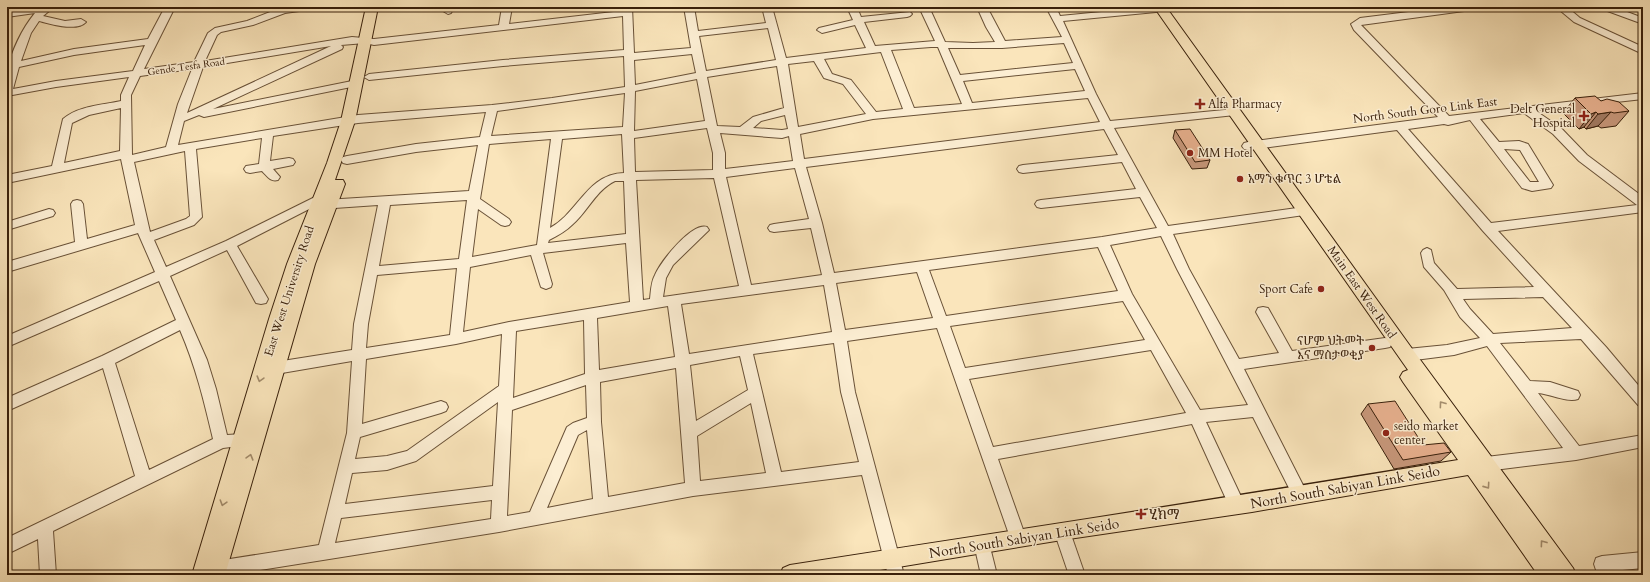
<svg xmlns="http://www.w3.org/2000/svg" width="1650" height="582" viewBox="0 0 1650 582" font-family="Cardo,'Noto Serif Ethiopic',serif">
<rect width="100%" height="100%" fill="#fae5bb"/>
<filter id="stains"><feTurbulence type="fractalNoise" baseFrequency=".005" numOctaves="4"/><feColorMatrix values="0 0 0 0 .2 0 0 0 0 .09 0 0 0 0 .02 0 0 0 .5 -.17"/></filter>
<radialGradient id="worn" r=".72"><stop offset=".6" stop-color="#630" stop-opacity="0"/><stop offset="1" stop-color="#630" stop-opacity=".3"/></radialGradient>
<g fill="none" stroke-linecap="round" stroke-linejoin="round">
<!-- minor casing -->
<g stroke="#695137" stroke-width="2">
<g id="minor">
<path d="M38,7H54L43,16L65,21L81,19L86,22C77,32 51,24 39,21L31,33L21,61L74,49L148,39L165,7H175L144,69L194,62L208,33L215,28L247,21L283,7H311L306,10L285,13L253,25L221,32L217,35L205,61L352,37L374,39L499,25L502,7H512L509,24L622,11V7H632L634,53L691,48L684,7H694L698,31L766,23L762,7H772L786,58L866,48L855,25L822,33L817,30L819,28L853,20L847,7H857L861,17L910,12L912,14L910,16L907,17L864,22L875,46L935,41L919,7H929L945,42L973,43L995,42L986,27L977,7H987L1005,41L1062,37L1046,7H1056L1060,16L1153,7L1158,10L1156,12L1063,21L1096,94L1110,121L1235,109L1239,110L1240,112L1239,114L1235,115L1114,128L1168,226L1304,207L1308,208L1310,211L1308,214L1304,215L1173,234L1189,269L1239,359L1279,353L1256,312L1258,308L1263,307L1268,308L1292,351L1385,338L1390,339L1392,343L1390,347L1385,348L1244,369L1308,495L1305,500L1300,502L1295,500L1253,417L1206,422L1245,505L1243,510L1237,512L1231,510L1192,424L998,459L1026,538L1024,543L1018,546L1012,543L937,328L847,341L855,392L904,575H888L862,475L693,496L499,532L229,575H212L209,569L211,563L217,561L319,545L347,433L352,361L276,374L271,372L269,368L271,364L276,362L352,350L354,324L378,205L320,209L315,206L237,246L268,299L266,303L261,304L256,303L227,250L170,276L207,360L216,389L227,435L242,434L247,435L249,440L247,445L223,448L53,531L56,575H40L38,539L7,554V538L135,476L103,368L7,411V398L102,356L176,320L159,281L7,347V336L155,272L138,233L7,272V262L75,242L71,204L73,201L77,200L81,201L83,204L87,239L135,225L121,159L7,183V175L52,166L63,119C78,106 102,105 121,101V95L129,77L56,87L7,96C7,88 6,79 7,71C12,50 22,29 35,13L7,17V11ZM623,16L624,50L503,60L369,74L364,77L369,80L503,66L624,56L625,87L552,98L492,105L358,115L178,145L184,121L199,115L204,117L361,85L362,83L357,80L213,109L342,49L343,47L341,45L365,43L374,45ZM768,28L776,60L706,71L699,36ZM1064,43L1073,63L960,75L948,48H1002ZM145,45L133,71L56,81L13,89L19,67L74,55ZM331,46L187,113L203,67ZM931,47H938L962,104L914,108L891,50ZM881,52L903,109L876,112L851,80L832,74L824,59ZM692,54L696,73L635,85L634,60ZM814,61L824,78L843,84L866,114L798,127L788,64ZM777,66L784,108L753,117L740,127L717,126L707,77ZM192,69L178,104L166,147L132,155L131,95L140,76ZM1075,69L1085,91L972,103L963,81ZM697,79L705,121L634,131L635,91ZM625,93L623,127L491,136L497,111ZM1088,98L1100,122L804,159L800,134L873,119ZM121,108L120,151L64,163L72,123L89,115ZM486,112L480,137L416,144L347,156L343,157L341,160L343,163L347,164L416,152L478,145L469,191L325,200L327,198L325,195L321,194L226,241L166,267L154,240L194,225L202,217L196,149L262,138L259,164L246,166L244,169L246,172L250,173L262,171C267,176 270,182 278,180L280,177L273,169L293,165L295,162L293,159L289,158L270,161L273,136L358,123ZM785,115L788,129L782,130L753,128L761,121ZM707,128L713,153V170L635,172L634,138ZM1104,129L1118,155L1023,165L1019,166L1017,169L1019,172L1023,173L1122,162L1136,189L1041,200L1037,201L1035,204L1037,207L1041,208L1140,197L1157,228L1102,237L834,273L822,223L806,167ZM720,133L782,138L789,136L793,161L725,169V153ZM622,134L624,173C587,174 579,212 550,228L562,139ZM551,139L537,245L472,257L478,209L501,225L505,226L509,225L511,222L509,219L480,199L489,144ZM185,151L190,216L186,219L150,232L134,162ZM795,168L809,219L774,224L770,225L768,228L770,231L774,232L811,228L822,275L751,285L726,177ZM714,178L739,286L663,297L666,278L673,265L709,230L707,227C692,222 661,261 655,275C651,282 651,291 650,299L643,300L636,180ZM615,181H624L626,234L548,243L549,240C557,236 566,231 573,224C588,211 596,190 615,181ZM467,200L459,259L379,266L390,205ZM1161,236L1177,269L1248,405L1200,410L1132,294L1110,245ZM626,243L630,302L509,322L463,332L470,267L531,255L540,284L541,287L546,289L551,287L552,284L543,253ZM1098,247L1118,291L946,316L929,270ZM457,268L450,335L366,348L368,324L377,275ZM917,272L933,318L845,330L836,283ZM824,285L832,332L689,354L681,304ZM1123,301L1145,340L965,368L950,326ZM668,306L675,357L599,370L597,318ZM584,320L585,374L513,398L516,331ZM180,330C196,367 204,401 213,439L149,470L115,363ZM502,334L499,386L407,451L387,456L355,459L360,437L441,413L446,411L448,407L446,403L441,401L362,424L366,359L456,344ZM834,343L841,392L859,462L781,472L753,354ZM1151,350L1186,413L993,447L969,379ZM740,356L748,390L696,421L690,365ZM676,368L685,483L608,497L601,422L600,382ZM586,385L587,418L573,423L567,427L530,512L507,516L512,410ZM498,402L493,486L345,504L352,473L387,470L416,461ZM751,403L766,473L700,481L697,436ZM587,430L593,499L547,508L578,435ZM492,500L491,519L335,543L341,518Z"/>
<polygon points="444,7 454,7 451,13 448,14 443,11"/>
<path d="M1449,7L1469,8L1464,11L1361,25L1449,116L1643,93V99L1536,111L1561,128L1587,155L1643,197V212L1498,231L1606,347L1643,391V407L1638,405L1581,339L1500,343L1530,381L1550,382L1578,391L1580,395L1578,399C1568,403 1550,394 1538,393L1579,446L1643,435V447L1576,460L1486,471L1481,469L1478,464L1481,459L1486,457L1563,448L1487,346L1454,355L1407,361L1402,359L1400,355L1402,351L1407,349L1447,345L1480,338L1460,317L1444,290L1424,267L1421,253L1423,250L1427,248L1431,250L1434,263L1457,289L1534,287L1483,231L1397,130L1248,150L1244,149L1242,146L1244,143L1248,142L1438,117L1354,30L1351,24L1360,18ZM1524,113L1553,134L1579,161L1637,205L1491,223L1408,129L1444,124L1448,125L1470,120L1522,188L1532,191L1551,188L1553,185L1528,144L1519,141L1499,142L1480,119ZM1504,149L1520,150L1539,182H1530ZM1543,297L1572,328L1493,334L1470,309L1463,299Z"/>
<polygon points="1556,7 1567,7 1580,18 1643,47 1643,54 1574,22"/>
<polygon points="1600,7 1614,7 1643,18 1643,24 1602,9"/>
<polygon points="49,209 53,210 55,213 53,216 7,230 7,222"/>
<polygon points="1062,524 1068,526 1085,575 1069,575 1054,531 1056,526"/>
<polygon points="982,536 988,539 997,575 981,575 974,544 976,539"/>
<polygon points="1643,552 1643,568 1602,572 1596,570 1594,564 1596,558 1602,556"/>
</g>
</g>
<!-- major casing -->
<g stroke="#39200b" stroke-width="2">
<g id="major">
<polygon points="366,7 378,7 355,121 335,180 343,180 345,184 315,264 225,575 192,575 269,319 287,264 327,163 341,121"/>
<path d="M1154,7H1166L1413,350L1573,568L1576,575H1538L1468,475L1252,512L1062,540L850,575H780L783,568L790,565C1013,530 1235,497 1458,460L1403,382L1400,377L1403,372L1408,370Z"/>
</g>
</g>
<!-- minor -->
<use href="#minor" fill="#fceed3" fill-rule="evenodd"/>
<!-- major -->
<use href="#major" fill="#fae5bb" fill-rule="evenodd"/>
</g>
<!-- wall -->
<g fill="#c7977a" stroke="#39200b">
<polygon points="1575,98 1601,101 1629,111 1616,126 1601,128 1598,126 1586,129 1584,127 1579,129 1563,113"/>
<polygon points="1175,130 1210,160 1207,168 1192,169 1173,138"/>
<polygon points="1368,404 1423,445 1451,452 1441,461 1394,469 1361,414"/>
</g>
<!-- shaded-wall -->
<g fill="#a27b63" stroke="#39200b">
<polygon points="1596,112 1584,127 1579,129 1591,114"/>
<polygon points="1611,112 1598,126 1586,129 1598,114"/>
</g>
<!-- building -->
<g fill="#e7b08e" stroke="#39200b">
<polygon points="1595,96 1601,101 1607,99 1619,102 1629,111 1614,113 1611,112 1598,114 1596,112 1591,114 1575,98"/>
<polygon points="1190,129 1210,160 1195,162 1175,130"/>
<polygon points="1395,401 1423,445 1444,443 1451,452 1403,460 1368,404"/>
</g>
<!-- one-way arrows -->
<defs><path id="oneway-chevron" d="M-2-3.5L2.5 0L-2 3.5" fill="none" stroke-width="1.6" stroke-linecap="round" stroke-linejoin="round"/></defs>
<g stroke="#a38c6c">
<use href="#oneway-chevron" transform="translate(260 379) rotate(106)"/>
<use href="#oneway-chevron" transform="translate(1442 404) rotate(-126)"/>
<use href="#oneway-chevron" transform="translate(250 457) rotate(-74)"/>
<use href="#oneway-chevron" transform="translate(1487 486) rotate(55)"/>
<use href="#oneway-chevron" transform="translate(223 503) rotate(107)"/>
<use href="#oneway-chevron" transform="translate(1543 543) rotate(-126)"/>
</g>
<!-- markers -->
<g fill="#8f2418" stroke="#fceed3" stroke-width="1.5">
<path d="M1198 98h4v4h4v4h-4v4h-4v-4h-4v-4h4z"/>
<path d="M1582 110h4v4h4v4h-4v4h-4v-4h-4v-4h4z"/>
<circle cx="1190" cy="153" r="4"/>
<circle cx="1240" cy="179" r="4"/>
<circle cx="1321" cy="289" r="4"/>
<circle cx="1372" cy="348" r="4"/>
<circle cx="1386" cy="433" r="4"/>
<path d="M1139 508h4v4h4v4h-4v4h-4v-4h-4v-4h4z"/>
</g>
<g text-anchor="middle" stroke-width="3" stroke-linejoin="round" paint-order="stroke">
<!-- far-street labels -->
<g font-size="10" fill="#39200b" stroke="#fceed3">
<text transform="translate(186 66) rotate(-8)" y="4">Gende Tesfa Road</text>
</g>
<!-- poi labels -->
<g font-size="12" fill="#39200b" stroke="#fceed3" text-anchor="start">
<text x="1208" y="108">Alfa Pharmacy</text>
<text x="1575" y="113" text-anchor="end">Delt General<tspan x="1575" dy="14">Hospital</tspan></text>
<text x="1198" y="157">MM Hotel</text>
<text x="1248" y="183">አማን ቁጥር 3 ሆቴል</text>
<text x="1313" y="293" text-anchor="end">Sport Cafe</text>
<text x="1364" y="345" text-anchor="end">ናሆም ህትመት<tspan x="1364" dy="14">እና ማስታወቂያ</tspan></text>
<text x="1394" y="430">seido market<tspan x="1394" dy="14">center</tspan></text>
</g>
<!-- street labels -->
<g font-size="12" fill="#39200b" stroke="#fceed3">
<text transform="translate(1425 110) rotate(-7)" y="4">North South Goro Link East</text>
<text transform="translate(289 291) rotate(-72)" y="4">East West University Road</text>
<text transform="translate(1362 292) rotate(55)" y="4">Main East West Road</text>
</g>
<!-- near-street labels -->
<g font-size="14" fill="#39200b" stroke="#fceed3">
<text transform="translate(1345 487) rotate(-10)" y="5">North South Sabiyan Link Seido</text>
<text transform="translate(1024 538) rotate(-9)" y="5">North South Sabiyan Link Seido</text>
</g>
<!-- near-poi labels -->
<g font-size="14" fill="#39200b" stroke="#fceed3" text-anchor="start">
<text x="1149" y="519">ሂክማ</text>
</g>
</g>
<!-- margin -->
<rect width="1650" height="582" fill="none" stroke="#fae5bb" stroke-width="24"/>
<rect x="8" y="8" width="1634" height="566" fill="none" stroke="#39200b" stroke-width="2"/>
<rect x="12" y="12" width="1626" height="558" fill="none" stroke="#39200b"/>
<rect width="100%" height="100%" filter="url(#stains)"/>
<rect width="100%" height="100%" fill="url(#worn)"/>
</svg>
